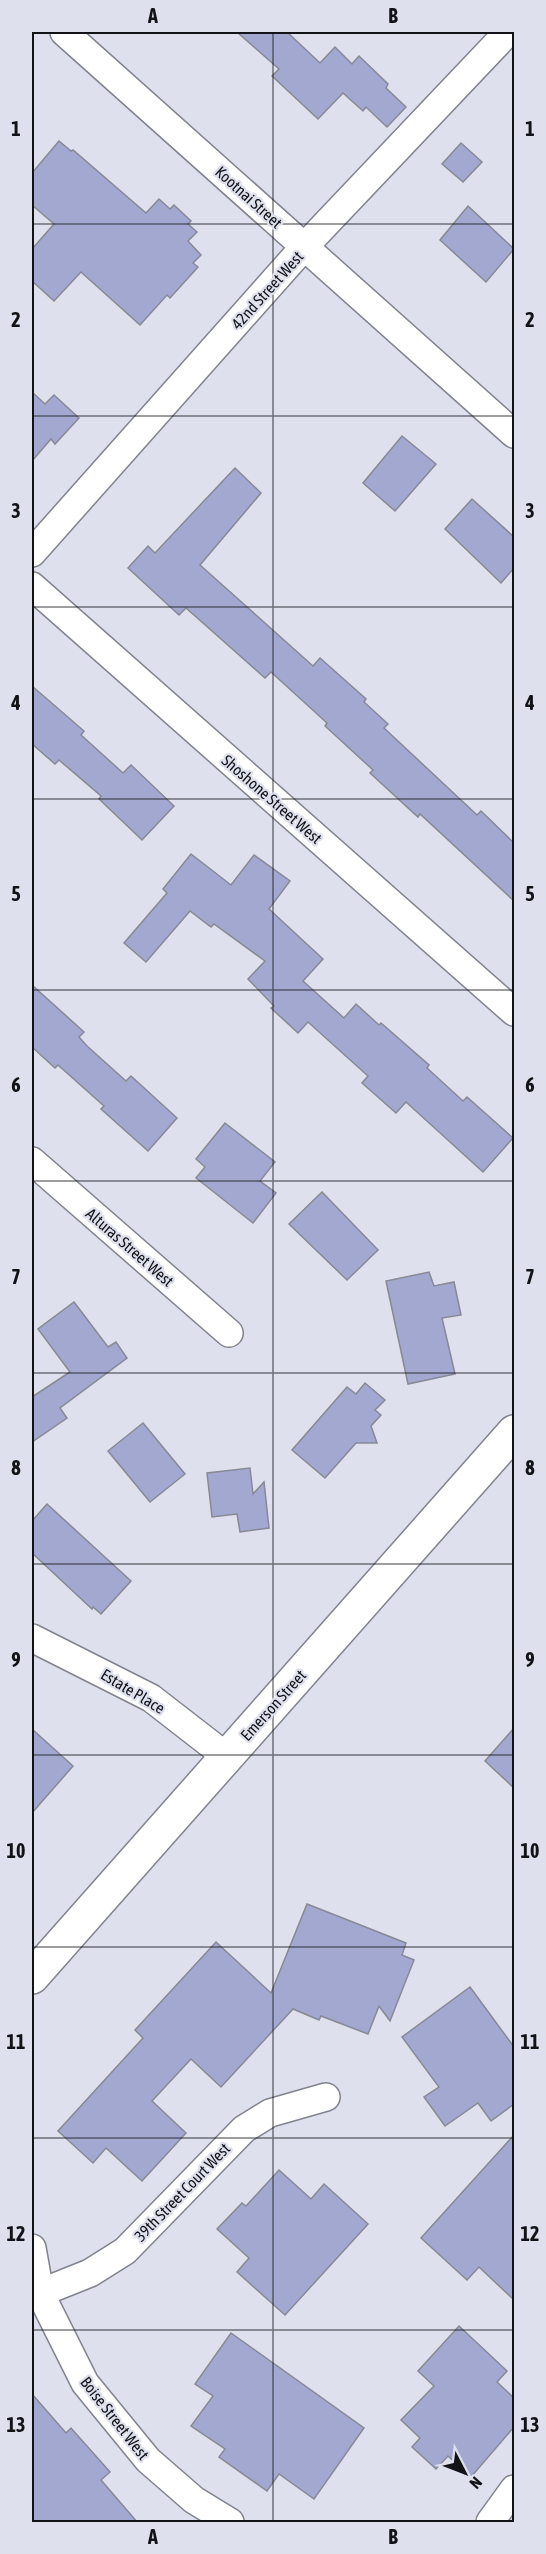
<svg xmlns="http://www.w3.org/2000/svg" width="546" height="2554" viewBox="0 0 546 2554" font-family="'Asap Condensed',sans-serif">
<rect width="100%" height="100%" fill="#dee1ed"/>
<!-- building -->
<g fill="#a2a8d0" stroke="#878994" stroke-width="1.5">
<polygon points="237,32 287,32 320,63 335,47 352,64 359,56 388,84 386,88 406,107 387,127 366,107 363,111 343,93 318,119 272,76 279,69"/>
<polygon points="59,141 71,151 73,150 146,213 159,199 170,209 174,205 191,221 188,224 197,232 188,241 201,255 193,263 198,267 170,298 167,295 140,325 81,272 54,301 32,281 32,249 54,224 32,205 32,173"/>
<polygon points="461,143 482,162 463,182 442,164"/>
<polygon points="468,206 514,249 486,282 440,240"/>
<polygon points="32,392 45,404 54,395 79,418 55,444 51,439 32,461"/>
<polygon points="402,436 436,464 395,511 363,483"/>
<polygon points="235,468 261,493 200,565 313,666 320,658 366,699 364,702 388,724 384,728 477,815 481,811 514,843 514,901 420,814 418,817 370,773 373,770 325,726 327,723 271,672 265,678 186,608 179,615 128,568 148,546 155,553"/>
<polygon points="472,499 514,537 514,568 501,583 445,529"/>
<polygon points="32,686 84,731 81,735 123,773 131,765 174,806 142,840 99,799 101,796 59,760 55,764 32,744"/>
<polygon points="191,854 231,885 254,855 290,881 269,909 323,959 303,981 344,1018 356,1004 379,1025 381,1023 429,1065 427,1068 463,1101 467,1097 513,1138 483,1172 406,1102 396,1113 362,1083 368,1076 308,1022 298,1033 271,1008 274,1006 248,979 265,961 214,924 211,927 190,911 146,962 124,943 167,893 163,889"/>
<polygon points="32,985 84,1032 79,1037 87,1046 126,1081 131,1076 177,1118 148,1151 101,1109 104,1106 58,1065 55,1068 32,1047"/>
<polygon points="225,1123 275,1162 260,1181 276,1193 253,1223 196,1178 205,1167 196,1159"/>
<polygon points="322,1192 378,1250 347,1280 289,1224"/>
<polygon points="429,1272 434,1286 454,1282 461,1315 442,1318 455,1374 408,1384 386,1281"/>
<polygon points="74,1302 108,1347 116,1342 127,1358 60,1408 67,1418 32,1442 32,1397 70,1372 38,1329"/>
<polygon points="365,1383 385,1400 375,1410 381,1415 371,1426 377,1443 356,1443 325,1478 292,1450 347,1387 356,1394"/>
<polygon points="143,1423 185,1474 150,1502 108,1451"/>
<polygon points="250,1468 253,1494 264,1482 269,1528 240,1532 237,1514 212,1517 207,1473"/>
<polygon points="47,1504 131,1581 101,1614 93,1607 92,1609 32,1553 32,1521"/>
<polygon points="514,1728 514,1788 485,1761"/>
<polygon points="32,1729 73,1766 32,1813"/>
<polygon points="307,1904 406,1943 402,1955 414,1960 390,2021 379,2006 368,2034 321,2016 319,2020 293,2009 221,2087 191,2059 152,2101 186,2133 142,2181 106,2148 93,2163 58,2131 143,2038 135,2030 216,1942 271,1993"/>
<polygon points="470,1987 514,2047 514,2104 491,2121 478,2103 445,2126 424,2097 439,2087 402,2037"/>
<polygon points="514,2135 514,2300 479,2267 467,2280 421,2238"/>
<polygon points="279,2170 311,2199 324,2184 368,2224 285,2315 237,2272 249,2258 217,2229 242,2203 246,2206"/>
<polygon points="459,2326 507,2371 497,2382 514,2398 514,2427 471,2477 448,2456 436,2469 412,2447 420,2438 401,2420 434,2386 418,2371"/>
<polygon points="231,2333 364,2428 314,2499 279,2474 267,2491 219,2457 225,2449 191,2426 213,2396 195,2384"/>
<polygon points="32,2394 66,2433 71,2428 110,2472 101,2480 138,2523 32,2523"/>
</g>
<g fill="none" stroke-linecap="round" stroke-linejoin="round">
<!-- minor casing -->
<g stroke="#81838e" stroke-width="30">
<g id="minor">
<polyline points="64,32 514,434"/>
<polyline points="32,553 304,247 508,32"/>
<polyline points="32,586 514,1012"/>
<polyline points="32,1161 229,1333"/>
<polyline points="32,1638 151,1698 227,1757"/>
<polyline points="32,2248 40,2293 85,2383 148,2460 194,2500 230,2522"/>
<polyline points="40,2293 90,2273 125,2251 244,2129 270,2113 326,2097"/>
<polyline points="490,2522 514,2489"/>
</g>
</g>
<!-- secondary casing -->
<g stroke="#81838e" stroke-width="36">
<polyline id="secondary" points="32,1977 514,1432"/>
</g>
<!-- minor -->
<use href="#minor" stroke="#fff" stroke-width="27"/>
<!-- secondary -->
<use href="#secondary" stroke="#fff" stroke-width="33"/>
</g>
<!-- grid -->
<path fill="none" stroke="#121317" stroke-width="1.5" stroke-opacity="0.55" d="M273,32V2522M32,224H514M32,416H514M32,607H514M32,799H514M32,990H514M32,1181H514M32,1373H514M32,1564H514M32,1755H514M32,1947H514M32,2138H514M32,2330H514"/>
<g text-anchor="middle" stroke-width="4.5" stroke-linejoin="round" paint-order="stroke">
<!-- street labels -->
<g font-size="16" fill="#121317" stroke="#dee1ed">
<text transform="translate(249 197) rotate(42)" y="6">Kootnai Street</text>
<text transform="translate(267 290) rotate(-48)" y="6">42nd Street West</text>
<text transform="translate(272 799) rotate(41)" y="6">Shoshone Street West</text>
<text transform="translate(130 1247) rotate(41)" y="6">Alturas Street West</text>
<text transform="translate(133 1691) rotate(31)" y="6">Estate Place</text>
<text transform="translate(273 1705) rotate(-48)" y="6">Emerson Street</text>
<text transform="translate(182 2192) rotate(-46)" y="6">39th Street Court West</text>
<text transform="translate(115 2418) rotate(52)" y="6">Boise Street West</text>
</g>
</g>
<!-- border -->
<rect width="546" height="2554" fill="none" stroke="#dee1ed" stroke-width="66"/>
<!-- north arrow -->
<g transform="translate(465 2473) rotate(132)" stroke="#dee1ed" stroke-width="4.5" paint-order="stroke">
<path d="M0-4.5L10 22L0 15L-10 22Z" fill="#121317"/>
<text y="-9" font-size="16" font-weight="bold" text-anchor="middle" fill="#121317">N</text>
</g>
<rect x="33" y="33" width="480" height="2488" fill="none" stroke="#121317" stroke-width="2"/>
<g font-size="20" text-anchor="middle" font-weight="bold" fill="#121317">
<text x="153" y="23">A</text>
<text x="393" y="23">B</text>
<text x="16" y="136">1</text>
<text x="530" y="136">1</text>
<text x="16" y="327">2</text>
<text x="530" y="327">2</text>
<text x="16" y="518">3</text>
<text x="530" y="518">3</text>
<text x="16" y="710">4</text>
<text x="530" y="710">4</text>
<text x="16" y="901">5</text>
<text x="530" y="901">5</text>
<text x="16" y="1092">6</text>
<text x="530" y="1092">6</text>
<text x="16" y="1284">7</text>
<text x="530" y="1284">7</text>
<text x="16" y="1475">8</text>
<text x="530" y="1475">8</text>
<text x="16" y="1667">9</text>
<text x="530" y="1667">9</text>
<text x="16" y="1858">10</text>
<text x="530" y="1858">10</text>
<text x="16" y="2049">11</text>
<text x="530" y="2049">11</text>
<text x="16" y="2241">12</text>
<text x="530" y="2241">12</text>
<text x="16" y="2432">13</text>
<text x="530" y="2432">13</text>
<text x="153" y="2544">A</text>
<text x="393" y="2544">B</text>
</g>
</svg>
